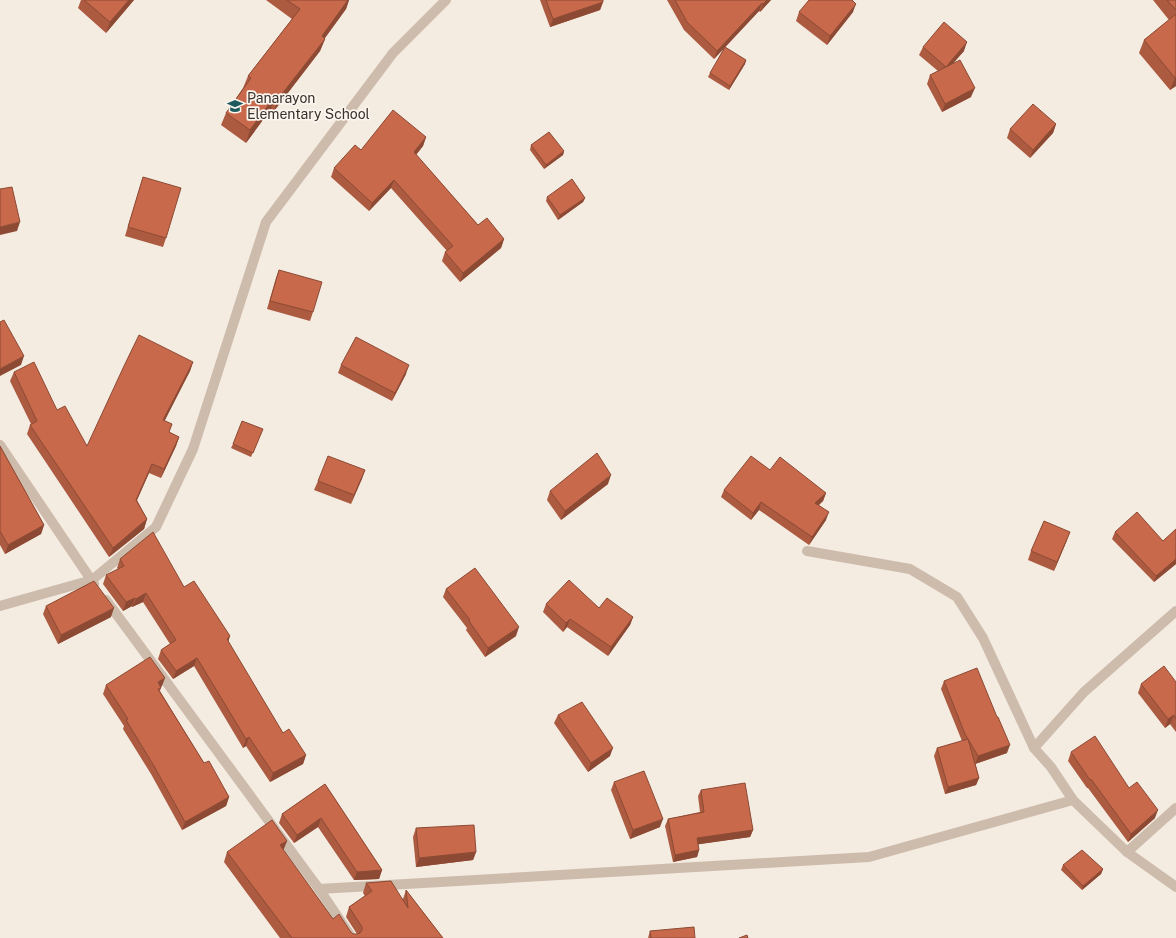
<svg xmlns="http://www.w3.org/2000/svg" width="1176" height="938" viewBox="0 0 1176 938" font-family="'Public Sans',sans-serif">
<rect width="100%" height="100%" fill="#f4ebe1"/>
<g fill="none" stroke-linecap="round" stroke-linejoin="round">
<!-- street -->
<g stroke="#cdbbac" stroke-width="10">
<polyline points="0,445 94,584"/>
<polyline points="807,551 910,569 957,597 983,638 1034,748"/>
<polyline points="106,600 319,889 352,938"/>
<polyline points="0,606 92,580 156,527 193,449 266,222 393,53 446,0"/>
<polyline points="1176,611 1084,692 1034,748 1051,767 1073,800 1127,852 1176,887"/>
<polyline points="1127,852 1176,808"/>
<polyline points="319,889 869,857 1073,800"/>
</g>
</g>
<!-- wall -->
<g fill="#ac5a40">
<polygon points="81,0 134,0 106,33 78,8"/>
<polygon points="266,0 349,0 346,9 324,39 325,39 320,51 274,111 271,109 246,143 221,125 226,113 243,88 248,76 292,19"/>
<polygon points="540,0 603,0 603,2 600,10 550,27"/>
<polygon points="667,0 771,0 760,12 759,11 714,59 684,30"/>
<polygon points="1153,0 1176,0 1176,86 1170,90 1139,53 1144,40 1169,20"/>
<polygon points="799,12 853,12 827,45 796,21"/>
<polygon points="923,47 964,51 953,63 971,97 942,112 927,84 930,75 938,71 919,55"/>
<polygon points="746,60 745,64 729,90 708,77 710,73"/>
<polygon points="1056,124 1053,133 1030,158 1007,138 1010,129"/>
<polygon points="426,137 423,146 416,155 478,225 504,239 501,248 460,282 442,261 445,252 447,251 391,188 369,211 331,177 334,168 361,150"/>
<polygon points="531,145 564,151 563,155 544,169 530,150"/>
<polygon points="143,177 166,238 163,247 125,236"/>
<polygon points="547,197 585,198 583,202 558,220 546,201"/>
<polygon points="279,270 313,312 310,321 267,309 276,278"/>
<polygon points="193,362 190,371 164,421 172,424 169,432 179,437 176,446 161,478 149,473 137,500 147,519 144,529 109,557 27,434 30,425 31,424 10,381 14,372 57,410 87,446"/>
<polygon points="341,365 406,374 392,401 338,373"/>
<polygon points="263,429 251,457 231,448 233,444"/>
<polygon points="0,446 44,525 41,534 5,554 0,545"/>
<polygon points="365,470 351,504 314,490 318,481"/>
<polygon points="770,470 826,493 823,501 819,505 826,520 809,545 759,510 751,520 721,497 724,490"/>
<polygon points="608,484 561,520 547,500 550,491"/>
<polygon points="1176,529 1176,564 1154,582 1112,539 1115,532 1163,541"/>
<polygon points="1067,540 1054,571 1028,560 1031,551"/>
<polygon points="120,559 184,587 230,636 228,642 283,733 306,755 303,764 270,782 246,746 243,748 194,666 173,679 158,659 161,650 170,644 143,602 132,607 132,606 123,611 103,584 106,575 118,569 117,568"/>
<polygon points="446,589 516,636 485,657 466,630 467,628 443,597"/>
<polygon points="546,604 599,608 633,617 630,625 608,656 567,627 563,632 543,612"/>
<polygon points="46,606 111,617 58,644 43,614"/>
<polygon points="944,681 1007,753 975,764 975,762 979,778 976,785 945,794 934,756 937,748 962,741 941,689"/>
<polygon points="1176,682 1176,732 1170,724 1165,728 1138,693 1141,684"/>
<polygon points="106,685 162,686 161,687 160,691 204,763 229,797 226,806 182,830 151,774 123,729 124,726 103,694"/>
<polygon points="558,715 610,756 588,772 554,723"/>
<polygon points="1071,752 1129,788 1155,818 1128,842 1088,788 1087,788 1068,761"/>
<polygon points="614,782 660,827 630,839 611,790"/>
<polygon points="325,784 382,870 379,879 354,880 318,827 294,843 279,823 282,814"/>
<polygon points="701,790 753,830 750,837 698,844 699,850 697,857 673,862 665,826 668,819 700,812 698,796"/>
<polygon points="416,828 476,852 473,860 416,867 413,837"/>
<polygon points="287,841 283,850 333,919 353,934 357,934 346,917 349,907 365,896 363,893 366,883 403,899 406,890 443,938 280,938 224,862 227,852"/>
<polygon points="1063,865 1103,869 1101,874 1082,890 1061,870"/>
<polygon points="650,931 651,938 648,938"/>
</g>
<!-- shaded-wall -->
<g fill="#8c4a34">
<polygon points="129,0 134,0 106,33 110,22"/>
<polygon points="348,0 349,0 346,9 317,49 322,36"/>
<polygon points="767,0 771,0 760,12 763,4"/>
<polygon points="603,2 600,10 550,27 553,19"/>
<polygon points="762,3 759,11 714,59 717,51"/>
<polygon points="856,4 853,12 827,45 830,36"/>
<polygon points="325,39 320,51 274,111 278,99"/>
<polygon points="967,42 964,51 943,75 946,67"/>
<polygon points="746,60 745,64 729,90 730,86"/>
<polygon points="1176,77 1176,86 1170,90 1175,78"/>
<polygon points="975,88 971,97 942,112 945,104"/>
<polygon points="275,96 271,109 246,143 250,130"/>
<polygon points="1056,124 1053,133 1030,158 1033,150"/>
<polygon points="426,137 423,146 411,161 414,152"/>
<polygon points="564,151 563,155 544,169 546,165"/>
<polygon points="394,180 391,188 369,211 372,203"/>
<polygon points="585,198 583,202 558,220 560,215"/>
<polygon points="20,222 17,231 0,235 0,227"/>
<polygon points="504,239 501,248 460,282 463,273"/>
<polygon points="24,356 21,365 0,376 0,369"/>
<polygon points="193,362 190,371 160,430 163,420"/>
<polygon points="409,365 406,374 392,401 395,393"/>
<polygon points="179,437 176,446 161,478 164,469"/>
<polygon points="152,464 149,473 133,509 136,500"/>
<polygon points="365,470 362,479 351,504 354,495"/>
<polygon points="611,475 608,484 561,520 565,511"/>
<polygon points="826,493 823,501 813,510 815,503"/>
<polygon points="761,502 759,510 751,520 753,513"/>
<polygon points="829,512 826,520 809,545 812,537"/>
<polygon points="147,519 144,529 109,557 113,548"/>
<polygon points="44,525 41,534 5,554 8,545"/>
<polygon points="1070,532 1067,540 1054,571 1057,562"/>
<polygon points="1176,559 1176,564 1154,582 1156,576"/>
<polygon points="146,593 143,602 132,607 136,599"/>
<polygon points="135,598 132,606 123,611 126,602"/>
<polygon points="114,608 111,617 58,644 61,635"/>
<polygon points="633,617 630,625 608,656 611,647"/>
<polygon points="570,619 567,627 563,632 566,623"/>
<polygon points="519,627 516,636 485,657 488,648"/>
<polygon points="230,636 227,645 227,639"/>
<polygon points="197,658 194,666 173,679 176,671"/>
<polygon points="165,678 162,686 155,691 158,682"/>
<polygon points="1174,715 1170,724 1165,728 1168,719"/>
<polygon points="249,737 246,746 243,748 246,739"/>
<polygon points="1010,745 1007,753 975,764 978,756"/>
<polygon points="613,748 610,756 588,772 591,763"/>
<polygon points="306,755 303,764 270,782 273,773"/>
<polygon points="979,778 976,785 945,794 948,787"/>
<polygon points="229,797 226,806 182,830 185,822"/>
<polygon points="1158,810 1155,818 1128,842 1131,834"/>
<polygon points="321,818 318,827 294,843 297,835"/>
<polygon points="663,819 660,827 630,839 633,830"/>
<polygon points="753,830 750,837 694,845 697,838"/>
<polygon points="287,841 283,851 280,845"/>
<polygon points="699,850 697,857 673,862 675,855"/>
<polygon points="476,852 473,860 416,867 419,858"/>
<polygon points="1103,869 1101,874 1082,890 1083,886"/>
<polygon points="382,870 379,879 354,880 357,872"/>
</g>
<!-- building -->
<g fill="#c8694b" stroke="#8c4a34">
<polygon points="84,0 129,0 110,22"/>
<polygon points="287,0 348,0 322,36 325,39 278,99 275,96 250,130 226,113 251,78 248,76 300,9"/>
<polygon points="546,0 603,0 603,2 553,19"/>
<polygon points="675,0 767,0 763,4 762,3 717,51 687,22"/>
<polygon points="809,0 852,0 856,4 830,36 799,12"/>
<polygon points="1167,0 1176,0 1176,10"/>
<polygon points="1176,14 1176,77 1175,78 1144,40"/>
<polygon points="944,22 967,42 946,67 923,47"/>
<polygon points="725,47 746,60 730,86 710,73"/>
<polygon points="960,60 975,88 945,104 930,75"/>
<polygon points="1033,104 1056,124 1033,150 1010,129"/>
<polygon points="393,110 426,137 414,152 478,225 487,218 504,239 463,273 445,252 453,246 394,180 372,203 334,168 355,145 361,150"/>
<polygon points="549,132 564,151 546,165 531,145"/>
<polygon points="143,177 181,188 166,238 128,227"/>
<polygon points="572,179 585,198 560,215 547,197"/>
<polygon points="12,187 20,222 0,227 0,189"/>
<polygon points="279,270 322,282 313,312 270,301"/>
<polygon points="4,320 24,356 0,369 0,322"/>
<polygon points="139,335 193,362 163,420 172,424 169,432 179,437 164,469 152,464 136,500 147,519 113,548 30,425 37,421 14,372 34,362 57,410 65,406 87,446 124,366"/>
<polygon points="356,337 409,365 395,393 341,365"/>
<polygon points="242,421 263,429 253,453 233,444"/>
<polygon points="0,446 44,525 8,545 0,531"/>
<polygon points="597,453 611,475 565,511 550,491"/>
<polygon points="328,456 365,470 354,495 318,481"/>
<polygon points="751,456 770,470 780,457 826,493 815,503 829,512 812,537 761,502 753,513 724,490"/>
<polygon points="1137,512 1163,541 1176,529 1176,559 1156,576 1115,532"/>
<polygon points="1044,521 1070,532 1057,562 1031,551"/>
<polygon points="153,532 184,587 194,581 230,636 227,639 283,733 289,729 306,755 273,773 249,737 246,739 197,658 176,671 161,650 176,640 146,593 136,599 135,598 126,602 106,575 124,566 120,559"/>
<polygon points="475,568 519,627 488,648 469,621 470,620 446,589"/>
<polygon points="569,580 599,608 607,598 633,617 611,647 570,619 566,623 546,604"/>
<polygon points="94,581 114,608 61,635 46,606"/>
<polygon points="150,657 165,678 158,682 161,688 158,689 204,763 209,761 229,797 185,822 154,766 126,720 128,719 106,685"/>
<polygon points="1164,666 1176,682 1176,719 1174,715 1168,719 1141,684"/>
<polygon points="977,668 997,717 998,717 1010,745 978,756 968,739 979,778 948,787 937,748 968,739 965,734 944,681"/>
<polygon points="582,702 613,748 591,763 558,715"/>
<polygon points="1095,736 1129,788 1137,782 1158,810 1131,834 1091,779 1090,780 1071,752"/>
<polygon points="644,771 663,819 633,830 614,782"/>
<polygon points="745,783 753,830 697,838 699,850 675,855 668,819 704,812 701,790"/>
<polygon points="325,784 382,870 357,872 321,818 297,835 282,814"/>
<polygon points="272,820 287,841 280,845 333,919 339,914 350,931 353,934 357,934 360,933 362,930 362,927 349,907 372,891 366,883 391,881 408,908 406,890 443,938 292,938 227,852"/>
<polygon points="474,825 476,852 419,858 416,828"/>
<polygon points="1082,850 1103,869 1083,886 1063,865"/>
<polygon points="694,927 695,938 651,938 650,931"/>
<polygon points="747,935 748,938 739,938"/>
</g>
<!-- icons -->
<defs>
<g id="school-bare" transform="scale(1.2)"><path d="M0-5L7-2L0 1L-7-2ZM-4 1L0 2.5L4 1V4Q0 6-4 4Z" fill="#1f5a5e" stroke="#fbf5ee" stroke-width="2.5" paint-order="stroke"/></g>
</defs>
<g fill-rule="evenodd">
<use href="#school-bare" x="235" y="106"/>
</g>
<g text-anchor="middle" stroke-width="3.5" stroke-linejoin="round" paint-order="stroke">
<!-- poi labels -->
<g font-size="14" fill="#3b302b" stroke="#fbf5ee" text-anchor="start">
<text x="247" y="103">Panarayon<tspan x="247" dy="16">Elementary School</tspan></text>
</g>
</g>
</svg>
